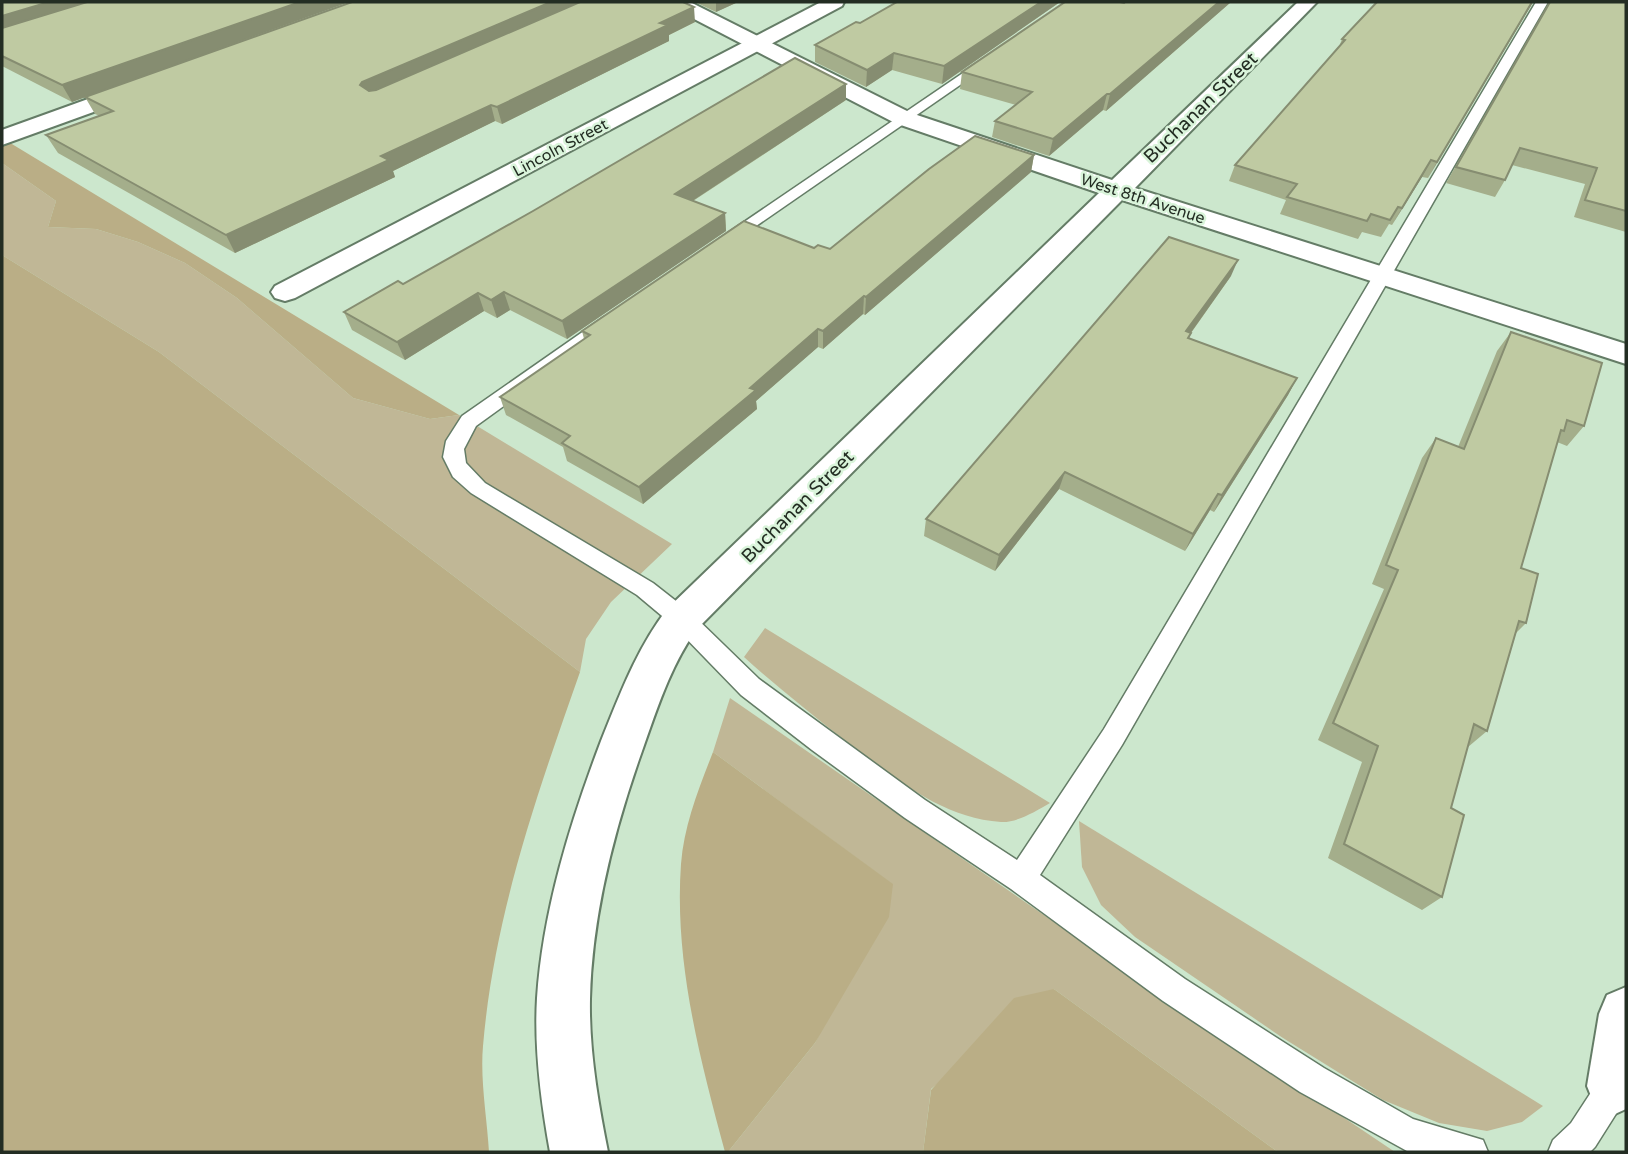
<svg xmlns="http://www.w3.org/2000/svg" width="1628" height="1154" viewBox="0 0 1628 1154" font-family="'Varela Round',sans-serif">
<rect width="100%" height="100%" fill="#cce7cd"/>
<!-- green -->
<g fill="#c0b796">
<polygon points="2,163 56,201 48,227 96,229 138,242 185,263 237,298 353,398 430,419 459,415 672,544 611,602 586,639 580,672 159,352 2,255"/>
<path d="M765,628L1050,803C1036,811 1017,823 1001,822C939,818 890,774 843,739C809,712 776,686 744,657Z"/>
<polygon points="730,698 1112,962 1395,1152 1278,1152 1054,989 931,1089 923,1152 728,1152 815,1043 892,884 713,752"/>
<polygon points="1079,821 1543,1106 1522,1122 1487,1131 1439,1123 1383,1100 1283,1038 1135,937 1101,905 1082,867"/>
</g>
<!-- forest -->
<g fill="#baae86">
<polygon points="2,138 459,415 430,419 353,398 237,298 185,263 138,242 96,229 48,227 56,201 2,163"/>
<path d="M2,255L159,352L580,672C537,794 494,916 483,1046C480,1080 487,1118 489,1152H2Z"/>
<path d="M713,752L893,884L889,917L815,1043L728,1152H725C700,1059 674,962 681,864C684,825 699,788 713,752Z"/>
<polygon points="1054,989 1278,1152 923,1152 931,1090 1014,998"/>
</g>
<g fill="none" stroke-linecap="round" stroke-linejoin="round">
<!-- service casing -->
<g stroke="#647c66" stroke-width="3">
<g id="service">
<polygon points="1536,2 1548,2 1122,745 1040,875 1185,979 1324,1068 1413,1119 1483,1140 1488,1152 1407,1151 1300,1092 1163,1001 1011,889 905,818 812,750 741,695 674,626 637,595 471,493 453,477 443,457 446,441 462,416 604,317 616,317 619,321 616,325 476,426 464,449 466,463 485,483 653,583 690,612 759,679 925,800 1017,860 1104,729"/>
<polygon points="985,58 991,62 989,65 733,242 721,242 719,239"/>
<polygon points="1615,1069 1626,1074 1626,1098 1595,1147 1590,1152 1548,1152 1553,1140 1571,1123 1603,1074"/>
</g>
</g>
<!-- minor casing -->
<g stroke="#647c66" stroke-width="4">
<g id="minor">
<polygon points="821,2 844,2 842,6 295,298 285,301 275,298 271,292 275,286"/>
<polygon points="138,81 146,83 149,88 146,93 2,145 2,130"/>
<polygon points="1626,987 1626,1109 1615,1114 1595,1106 1587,1086 1599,1014 1607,995"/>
</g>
</g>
<!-- tertiary casing -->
<g stroke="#647c66" stroke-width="4">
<path id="tertiary" d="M667,2H690L911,113L1112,180L1298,2H1317L1135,188L1626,344V364L1122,200L696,630C670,667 657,709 642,751C614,830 592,915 590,999C589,1050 598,1102 608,1152H550C541,1102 534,1049 537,998C543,910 570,823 601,741C620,694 637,648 668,608L1099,193L895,123L669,6Z"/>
</g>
<!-- service -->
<use href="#service" fill="#fff" fill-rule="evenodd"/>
<!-- minor -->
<use href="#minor" fill="#fff" fill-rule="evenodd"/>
<!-- tertiary -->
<use href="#tertiary" fill="#fff" fill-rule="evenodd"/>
</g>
<!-- wall -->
<g fill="#a4ae8b">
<polygon points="2,2 349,2 146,75 695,22 669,35 669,41 502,124 495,121 393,171 395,177 235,253 58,153 46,135 100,116 95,114 85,97 72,102 2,66"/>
<polygon points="695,2 738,2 716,12"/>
<polygon points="897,2 1060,2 942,84 892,70 866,87 815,62 815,45 860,23"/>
<polygon points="1125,2 1231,2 1106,111 1103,110 1049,156 992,137 995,121 1016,105 960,89 962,72"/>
<polygon points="1533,2 1428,178 1422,177 1392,225 1389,224 1381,237 1362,232 1358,239 1280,214 1286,200 1229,181 1235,165 1339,47 1342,39"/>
<polygon points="1548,2 1626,2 1626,232 1574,217 1585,184 1512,165 1505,180 1495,197 1446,183 1549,3"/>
<polygon points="846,100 693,201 725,213 726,231 567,339 510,310 497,318 484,311 405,360 352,330 344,312 403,284"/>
<polygon points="1034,155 1031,172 865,315 863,314 823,349 818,347 756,401 757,409 643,504 567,461 563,447 506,415 500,397 584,339 582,331 814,248 830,249"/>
<polygon points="1231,276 1191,333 1189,338 1297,378 1288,395 1214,512 1210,510 1185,551 1059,489 995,571 924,536 926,519"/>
<polygon points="1511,332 1584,426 1567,446 1557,442 1521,568 1526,623 1516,633 1487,731 1468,747 1451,808 1442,897 1422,910 1328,858 1362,762 1318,740 1384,589 1372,584 1422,458 1436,438 1458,447 1497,351"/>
</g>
<!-- shaded-wall -->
<g fill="#868d71">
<polygon points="49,2 109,2 2,34 2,16"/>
<polygon points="300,2 349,2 72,102 62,85"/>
<polygon points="551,2 589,2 368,99 360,85 362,82"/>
<polygon points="716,2 738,2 716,12"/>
<polygon points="1041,2 1060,2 942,84 944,66"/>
<polygon points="1219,2 1231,2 1106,111 1110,94"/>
<polygon points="1532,2 1533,2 1428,178 1437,162"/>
<polygon points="694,7 695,22 669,35 669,41 502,124 497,107 660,23"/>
<polygon points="894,53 892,70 866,87 867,70"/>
<polygon points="846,84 846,100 677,211 675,194"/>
<polygon points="1107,94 1103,110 1049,156 1053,139"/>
<polygon points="491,105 495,121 393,171 395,177 235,253 226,235 381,156"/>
<polygon points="1034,155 1031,172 865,315 866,297"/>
<polygon points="1431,160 1422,177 1392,225 1402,208"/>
<polygon points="725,213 726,231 567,339 562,321"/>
<polygon points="1238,260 1231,276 1180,348 1186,331"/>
<polygon points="504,292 510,310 497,318 491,300"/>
<polygon points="478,293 484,311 405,360 397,342"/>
<polygon points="864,296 863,314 823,349 823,331"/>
<polygon points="818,329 818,347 756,401 757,409 643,504 639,487 750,388"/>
<polygon points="1297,378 1288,395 1214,512 1222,495"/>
<polygon points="1065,472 1059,489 995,571 999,555"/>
<polygon points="1218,494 1210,510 1185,551 1193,534"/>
</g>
<!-- building -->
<g fill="#bfcaa2" stroke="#868d71" stroke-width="2">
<polygon points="2,2 49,2 2,16"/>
<polygon points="87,2 300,2 62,85 2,56 2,28"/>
<polygon points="352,2 551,2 362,82 360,85 369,91 376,90 580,2 683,2 694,7 660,23 668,25 497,107 491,105 381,156 389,160 226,235 46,135 113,111 85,97"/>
<polygon points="897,2 1041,2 944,66 894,53 867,70 815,45 856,22 860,23"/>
<polygon points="1065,2 1120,2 1124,3 1125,2 1219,2 1110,94 1107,94 1053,139 995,121 1032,92 962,72"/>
<polygon points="1377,2 1532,2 1437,162 1431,160 1402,208 1398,207 1390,220 1371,214 1367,221 1287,197 1297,184 1235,165 1345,40 1342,39"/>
<polygon points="1550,2 1626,2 1626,211 1585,200 1597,168 1520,148 1505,180 1456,167"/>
<polygon points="795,58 846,84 675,194 725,213 562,321 504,292 491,300 478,293 397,342 344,312 398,281 403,284 533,211"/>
<polygon points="975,136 1034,155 866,297 864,296 823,331 818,329 750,388 756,390 639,487 562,443 570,436 500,397 590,335 582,331 744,221 814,248 818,245 830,249 929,169"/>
<polygon points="1169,237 1238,260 1186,331 1191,333 1188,338 1297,378 1222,495 1218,494 1193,534 1065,472 999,555 926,519"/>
<polygon points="1511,332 1602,363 1584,426 1567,420 1564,431 1561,430 1521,568 1538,574 1526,623 1519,621 1487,731 1474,724 1451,808 1464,815 1442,897 1344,844 1378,746 1333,723 1398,570 1386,565 1436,438 1464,449"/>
</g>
<g text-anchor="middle" stroke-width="5" stroke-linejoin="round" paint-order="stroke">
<!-- far-street labels -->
<g font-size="16" fill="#232d23" stroke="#d9f4da">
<text transform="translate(560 147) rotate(-28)" y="6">Lincoln Street</text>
<text transform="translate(1143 198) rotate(18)" y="6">West 8th Avenue</text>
</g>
<!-- street labels -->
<g font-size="19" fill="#232d23" stroke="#d9f4da">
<text transform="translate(1200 107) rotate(-44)" y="7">Buchanan Street</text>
<text transform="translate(797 506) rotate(-45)" y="7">Buchanan Street</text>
</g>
</g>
<!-- border -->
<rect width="1628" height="1154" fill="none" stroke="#232d23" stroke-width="7"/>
</svg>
